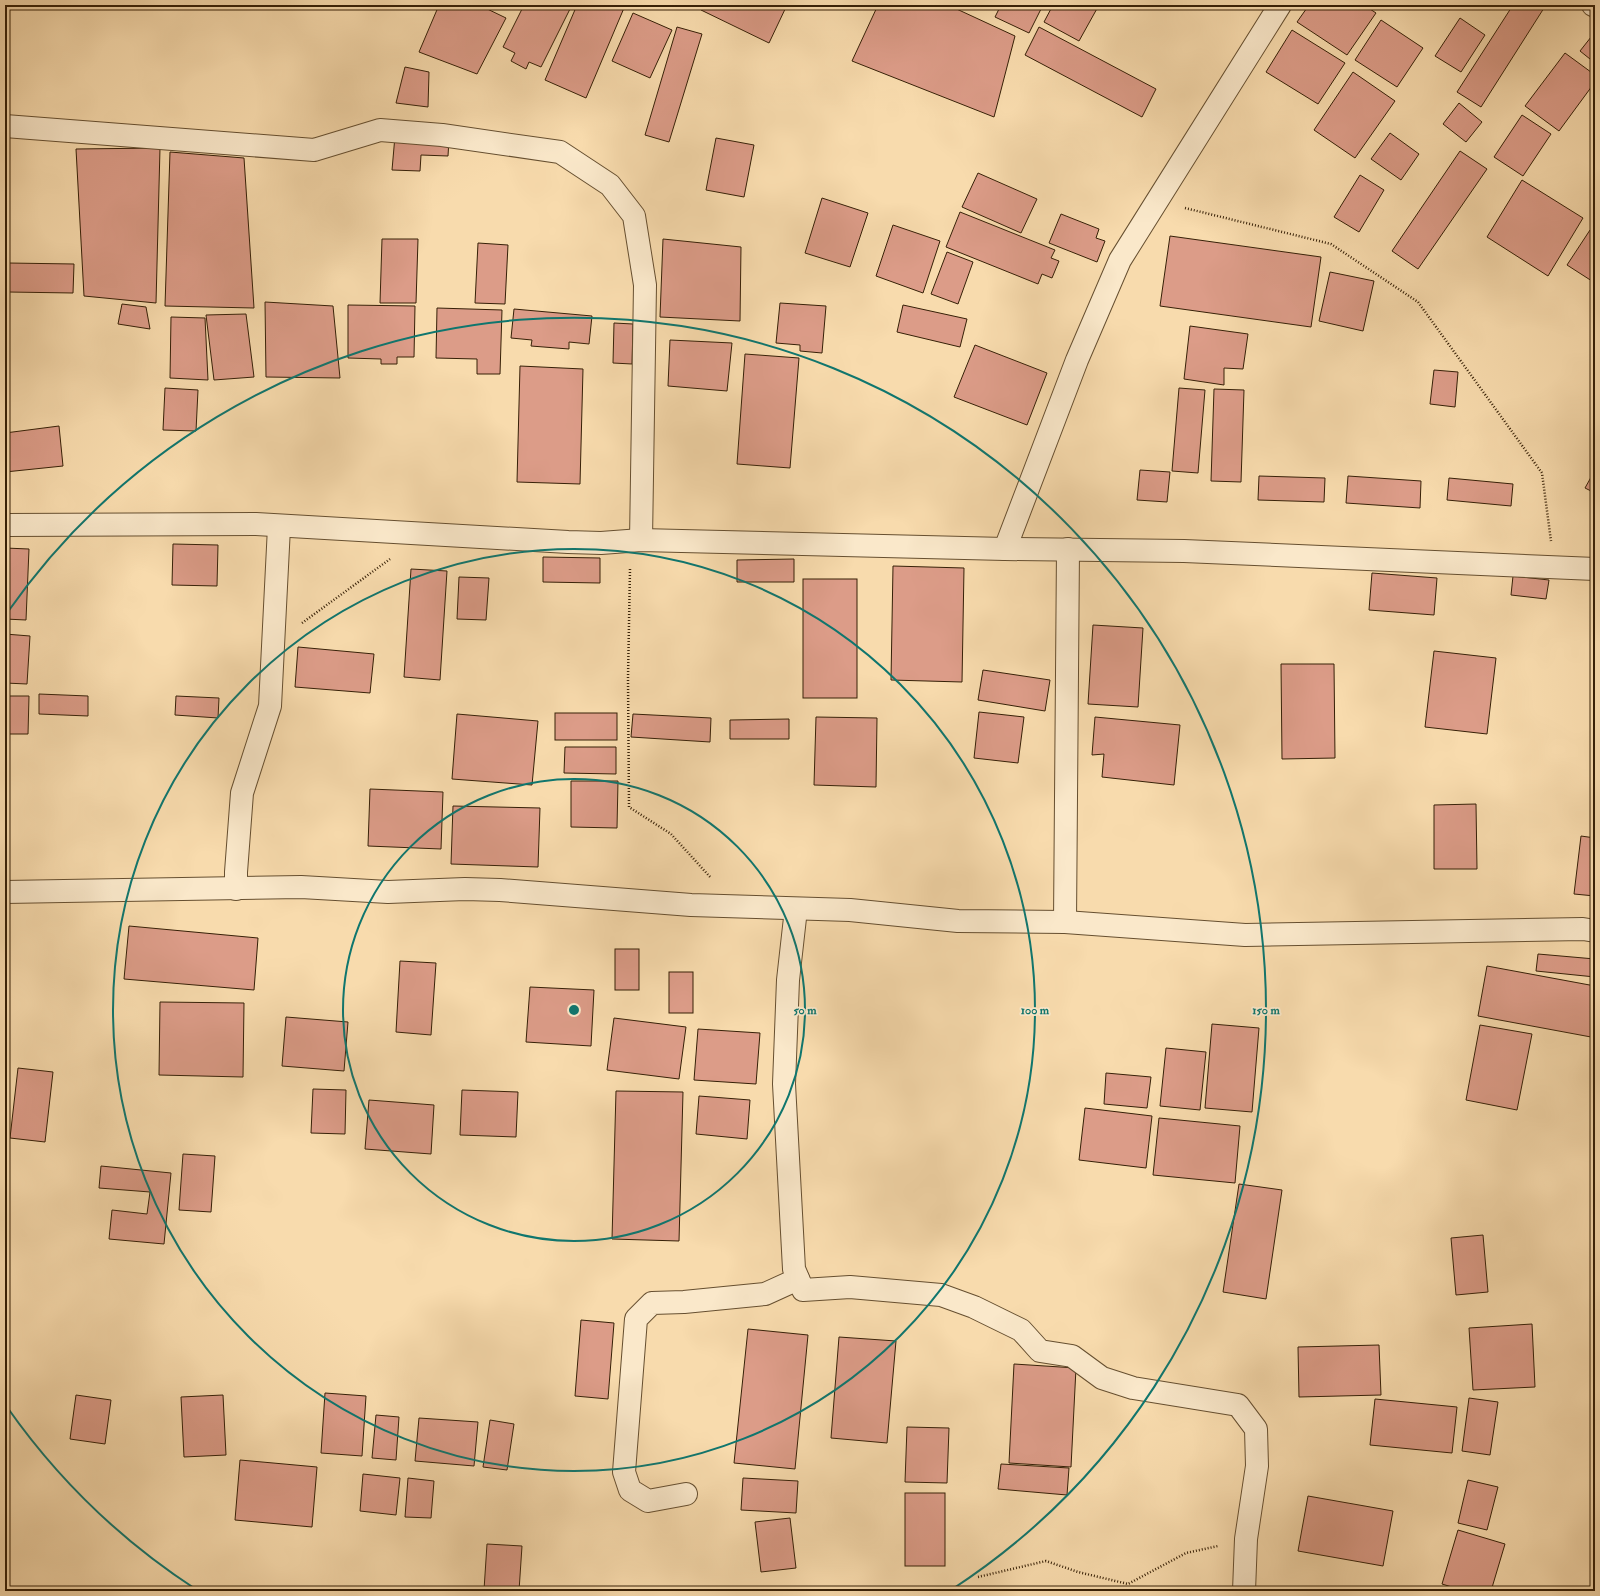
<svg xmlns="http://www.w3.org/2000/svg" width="1600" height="1596" viewBox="0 0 1600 1596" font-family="'IM FELL Double Pica',serif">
<rect width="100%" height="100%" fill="#f8dbad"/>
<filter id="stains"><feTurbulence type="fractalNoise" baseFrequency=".005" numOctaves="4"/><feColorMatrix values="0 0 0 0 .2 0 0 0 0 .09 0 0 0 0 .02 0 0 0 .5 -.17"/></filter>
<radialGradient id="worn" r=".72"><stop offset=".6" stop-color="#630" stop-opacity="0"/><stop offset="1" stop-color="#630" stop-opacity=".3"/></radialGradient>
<!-- building -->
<g fill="#dc9c88" stroke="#362007">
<polygon points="439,5 479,5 506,18 477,74 419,52"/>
<polygon points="524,5 572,5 541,67 529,62 526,69 511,61 515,53 503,47"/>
<polygon points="577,5 617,5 624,8 586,98 545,80"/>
<polygon points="654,5 665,5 663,9"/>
<polygon points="703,5 787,5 769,43 701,10"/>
<polygon points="878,5 948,5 1015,36 994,117 852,61"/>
<polygon points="1001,5 1043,5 1029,33 995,17"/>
<polygon points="1053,5 1099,5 1079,41 1044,22"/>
<polygon points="1309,5 1364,5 1376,13 1347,55 1297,22"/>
<polygon points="1513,5 1539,5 1544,8 1481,107 1457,92"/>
<polygon points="633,13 672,30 650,78 612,61"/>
<polygon points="1460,18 1485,35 1461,72 1435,56"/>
<polygon points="1381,20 1423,48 1397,87 1355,60"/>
<polygon points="677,27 702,34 669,142 645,135"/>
<polygon points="1039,27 1156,89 1142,117 1025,55"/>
<polygon points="1292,30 1345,63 1318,104 1266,72"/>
<polygon points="1595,32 1595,63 1580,51"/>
<polygon points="1565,53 1595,75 1595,82 1559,131 1525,106"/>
<polygon points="405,67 429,72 428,107 396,103"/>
<polygon points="1353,72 1395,101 1355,158 1314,130"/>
<polygon points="1459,103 1482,122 1466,142 1443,124"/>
<polygon points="1522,115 1551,134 1523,176 1494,157"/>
<polygon points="1390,133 1419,154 1401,180 1371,159"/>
<polygon points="395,136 449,139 448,156 421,155 420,171 392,170"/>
<polygon points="716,138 754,145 744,197 706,190"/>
<polygon points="160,148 156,303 84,296 76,149"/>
<polygon points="1460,151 1487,169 1418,269 1392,251"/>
<polygon points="170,152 244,158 254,308 165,306"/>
<polygon points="978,173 1037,199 1021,233 962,207"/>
<polygon points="1360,175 1384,190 1359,232 1334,217"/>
<polygon points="1522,180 1583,218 1548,276 1487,237"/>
<polygon points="822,198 868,213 850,267 805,253"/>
<polygon points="960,212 1055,250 1051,258 1059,261 1052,278 1042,274 1038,284 946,247"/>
<polygon points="1061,214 1099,229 1096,238 1105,241 1097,262 1049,243"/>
<polygon points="893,225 940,241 923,293 876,276"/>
<polygon points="1590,230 1595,233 1595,283 1567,265"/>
<polygon points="1170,236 1321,257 1311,327 1160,306"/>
<polygon points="382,239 418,239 416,303 380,303"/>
<polygon points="663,239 741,247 740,321 660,317"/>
<polygon points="478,243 508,245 505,304 475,303"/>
<polygon points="947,252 973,262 958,304 931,294"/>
<polygon points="8,263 74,264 73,293 8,292"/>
<polygon points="1330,272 1374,281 1363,331 1319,321"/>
<polygon points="265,302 333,306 340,378 266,377"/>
<polygon points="780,303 826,306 822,353 800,351 800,345 776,343"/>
<polygon points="122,304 146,307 150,329 118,324"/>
<polygon points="348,305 415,306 414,357 397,357 397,364 381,364 381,359 348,358"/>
<polygon points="903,305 967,319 960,347 897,332"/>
<polygon points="437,308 502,310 500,374 477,374 477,359 436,358"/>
<polygon points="514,309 592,316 589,344 569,342 569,349 531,346 532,340 511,338"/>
<polygon points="246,314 254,377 214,380 206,315"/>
<polygon points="171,317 205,318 208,380 170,378"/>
<polygon points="614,323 633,324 632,364 613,363"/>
<polygon points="1190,326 1248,334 1243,369 1224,368 1224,385 1184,379"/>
<polygon points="670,340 732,343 727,391 668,386"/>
<polygon points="975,345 1047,373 1027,425 954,397"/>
<polygon points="745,354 799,358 790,468 737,464"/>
<polygon points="520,366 583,369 580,484 517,482"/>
<polygon points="1434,370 1458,372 1455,407 1430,404"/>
<polygon points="165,388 198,390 196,431 163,430"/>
<polygon points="1179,388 1205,390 1198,473 1172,471"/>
<polygon points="1214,389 1244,390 1241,482 1211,481"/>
<polygon points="59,426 63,466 5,472 5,433"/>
<polygon points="1140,470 1170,472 1167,502 1137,500"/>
<polygon points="1595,470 1595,493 1585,488"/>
<polygon points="1259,476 1325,478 1324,502 1258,500"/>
<polygon points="1348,476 1421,481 1420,508 1346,503"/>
<polygon points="1449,478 1513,484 1511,506 1447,500"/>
<polygon points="173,544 218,545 217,586 172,585"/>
<polygon points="5,548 29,549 26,620 5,619"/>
<polygon points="543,557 600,558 600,583 543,582"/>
<polygon points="794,559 794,582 737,582 737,560"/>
<polygon points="893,566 964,568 962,682 891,680"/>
<polygon points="411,569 447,571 440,680 404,677"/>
<polygon points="1372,573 1437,578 1434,615 1369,610"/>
<polygon points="1513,576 1549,580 1546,599 1511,595"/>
<polygon points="459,577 489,578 486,620 457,619"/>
<rect x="803" y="579" width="54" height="119"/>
<polygon points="1093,625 1143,628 1138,707 1088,704"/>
<polygon points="5,634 30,636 27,684 5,683"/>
<polygon points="298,647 374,654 370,693 295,687"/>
<polygon points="1434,651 1496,658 1487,734 1425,727"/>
<polygon points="1281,664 1334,664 1335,758 1282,759"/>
<polygon points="983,670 1050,680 1045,711 978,700"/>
<polygon points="39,694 88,696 88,716 39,714"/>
<polygon points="5,696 29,696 28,734 5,734"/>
<polygon points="176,696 219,698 218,718 175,715"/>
<polygon points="979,712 1024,717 1018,763 974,758"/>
<rect x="555" y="713" width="62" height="27"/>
<polygon points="457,714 538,721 532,785 452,779"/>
<polygon points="633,714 711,718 710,742 631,737"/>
<polygon points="816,717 877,718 876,787 814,785"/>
<polygon points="1095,717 1180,725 1174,785 1102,777 1104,754 1092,755"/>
<polygon points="789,719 789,739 730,739 730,720"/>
<polygon points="565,747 616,747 616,774 564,773"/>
<polygon points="571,781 618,781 617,828 571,827"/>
<polygon points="370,789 443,792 441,849 368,846"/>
<polygon points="1476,804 1477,869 1434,869 1434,805"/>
<polygon points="453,806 540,808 538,867 451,864"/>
<polygon points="1581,836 1595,838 1595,896 1574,894"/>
<polygon points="129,926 258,938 254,990 124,979"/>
<rect x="615" y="949" width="24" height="41"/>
<polygon points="1538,954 1595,959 1595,977 1536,971"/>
<polygon points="400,961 436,963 431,1035 396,1032"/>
<polygon points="1487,966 1595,986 1595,1013 1591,1037 1478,1016"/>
<rect x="669" y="972" width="24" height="41"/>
<polygon points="530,987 594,990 591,1046 526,1042"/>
<polygon points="160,1002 244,1003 243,1077 159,1075"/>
<polygon points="286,1017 348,1022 344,1071 282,1066"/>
<polygon points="614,1018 686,1027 679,1079 607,1070"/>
<polygon points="1212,1024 1259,1028 1252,1112 1205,1108"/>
<polygon points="1480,1025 1532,1034 1517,1110 1466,1100"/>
<polygon points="698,1029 760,1033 756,1084 694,1080"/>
<polygon points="1166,1048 1206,1052 1200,1110 1160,1106"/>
<polygon points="18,1068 53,1072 45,1142 10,1138"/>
<polygon points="1106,1073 1151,1077 1147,1108 1104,1104"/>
<polygon points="313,1089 346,1090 345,1134 311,1133"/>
<polygon points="462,1090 518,1092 516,1137 460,1135"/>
<polygon points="616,1091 683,1092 679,1241 612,1239"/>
<polygon points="699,1096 750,1100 747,1139 696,1134"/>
<polygon points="369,1100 434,1105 431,1154 365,1149"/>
<polygon points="1085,1108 1152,1116 1146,1168 1079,1160"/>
<polygon points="1159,1118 1240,1126 1235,1183 1153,1175"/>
<polygon points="183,1154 215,1156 211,1212 179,1210"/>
<polygon points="101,1166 171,1173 164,1244 109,1239 112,1210 147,1214 150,1192 99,1188"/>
<polygon points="1239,1184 1282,1190 1266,1299 1223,1292"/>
<polygon points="1483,1235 1488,1292 1456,1295 1451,1238"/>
<polygon points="581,1320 614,1323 608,1399 575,1396"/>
<polygon points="1532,1324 1535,1387 1473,1390 1469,1328"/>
<polygon points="748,1329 808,1335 795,1469 734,1463"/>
<polygon points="839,1337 896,1341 887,1443 831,1438"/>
<polygon points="1379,1345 1381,1395 1299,1397 1298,1347"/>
<polygon points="1014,1364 1076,1368 1071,1467 1009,1463"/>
<polygon points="325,1393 366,1396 362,1456 321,1453"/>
<polygon points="76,1395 111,1400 105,1444 70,1439"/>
<polygon points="223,1395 226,1455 184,1457 181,1397"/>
<polygon points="1469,1398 1498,1402 1490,1455 1462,1451"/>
<polygon points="1375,1399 1457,1407 1452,1453 1370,1445"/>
<polygon points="376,1415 399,1417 396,1460 372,1458"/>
<polygon points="419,1418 478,1422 474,1466 415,1461"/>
<polygon points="490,1420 514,1424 507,1470 483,1467"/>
<polygon points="907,1427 949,1428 947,1483 905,1482"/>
<polygon points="240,1460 317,1467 312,1527 235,1520"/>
<polygon points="1001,1464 1069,1468 1067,1495 998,1489"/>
<polygon points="363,1474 400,1478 396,1515 360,1511"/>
<polygon points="408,1478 434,1481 431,1518 405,1517"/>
<polygon points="743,1478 798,1481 796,1513 741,1510"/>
<polygon points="1468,1480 1498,1487 1487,1530 1458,1523"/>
<rect x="905" y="1493" width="40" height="73"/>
<polygon points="1308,1496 1393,1511 1383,1566 1298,1551"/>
<polygon points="790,1518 796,1568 761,1572 755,1522"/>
<polygon points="1458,1530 1505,1544 1491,1591 1465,1591 1442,1584"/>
<polygon points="487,1544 522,1546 519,1591 484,1590"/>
</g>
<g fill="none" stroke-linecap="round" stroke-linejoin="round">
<!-- street casing -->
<g stroke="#664f30" stroke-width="24">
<g id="street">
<polyline points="1593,5 1595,6"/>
<polyline points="5,126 314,150 380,130 442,135 560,152 610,185 634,216 645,285 641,540"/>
<polyline points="5,525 256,524 568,542 601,543 641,540 1005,549 1184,551 1595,569"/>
<polyline points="1005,549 1077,360 1120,260 1280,5"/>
<polyline points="236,889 236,872 242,793 270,706 279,527"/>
<polyline points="5,892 301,887 388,892 465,889 500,890 691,905 850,910 958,921 1065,922 1245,935 1583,929 1595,931"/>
<polyline points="796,909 788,980 784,1084 794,1269 803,1290 850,1287 941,1295 974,1307 1021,1330 1040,1351 1072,1356 1102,1378 1133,1388 1238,1405 1256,1429 1257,1466 1246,1539 1244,1591"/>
<polyline points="1065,922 1068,549"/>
<polyline points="686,1494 648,1501 630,1490 624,1472 636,1319 652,1303 684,1302 765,1294 798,1279"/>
</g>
</g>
<!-- path -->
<g stroke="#362007" stroke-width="2.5" stroke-dasharray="1 2" stroke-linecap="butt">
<polyline points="1185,208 1331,244 1418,302 1542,473 1551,541"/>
<polyline points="630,569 628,678 629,807 671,834 711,878"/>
<polyline points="302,623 390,559"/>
<polyline points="978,1577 1046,1561 1078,1572 1128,1584 1186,1553 1218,1546"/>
</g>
<!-- street -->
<use href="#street" stroke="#fae8ca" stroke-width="22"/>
</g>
<!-- distance rings -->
<g fill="none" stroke="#0f766e" stroke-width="2">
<circle cx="574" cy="1010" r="231"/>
<circle cx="574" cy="1010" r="461"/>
<path d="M197 1590A692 692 0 0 1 7 1407M7 613A692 692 0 1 1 951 1590"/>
</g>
<circle cx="574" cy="1010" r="6" fill="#0f766e" stroke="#fae8ca" stroke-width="2"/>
<g font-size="12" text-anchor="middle" font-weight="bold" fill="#0f766e" stroke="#fae8ca" stroke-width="3.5" stroke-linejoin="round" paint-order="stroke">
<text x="805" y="1014">50 m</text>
<text x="1035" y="1014">100 m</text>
<text x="1266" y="1014">150 m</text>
</g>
<!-- margin -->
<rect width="1600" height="1596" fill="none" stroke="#f8dbad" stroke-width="20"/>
<rect x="6" y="6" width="1588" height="1584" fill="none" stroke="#362007" stroke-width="2"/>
<rect x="10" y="10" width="1580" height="1576" fill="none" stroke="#362007"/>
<rect width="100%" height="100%" filter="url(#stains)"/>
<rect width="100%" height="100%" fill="url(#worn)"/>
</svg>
